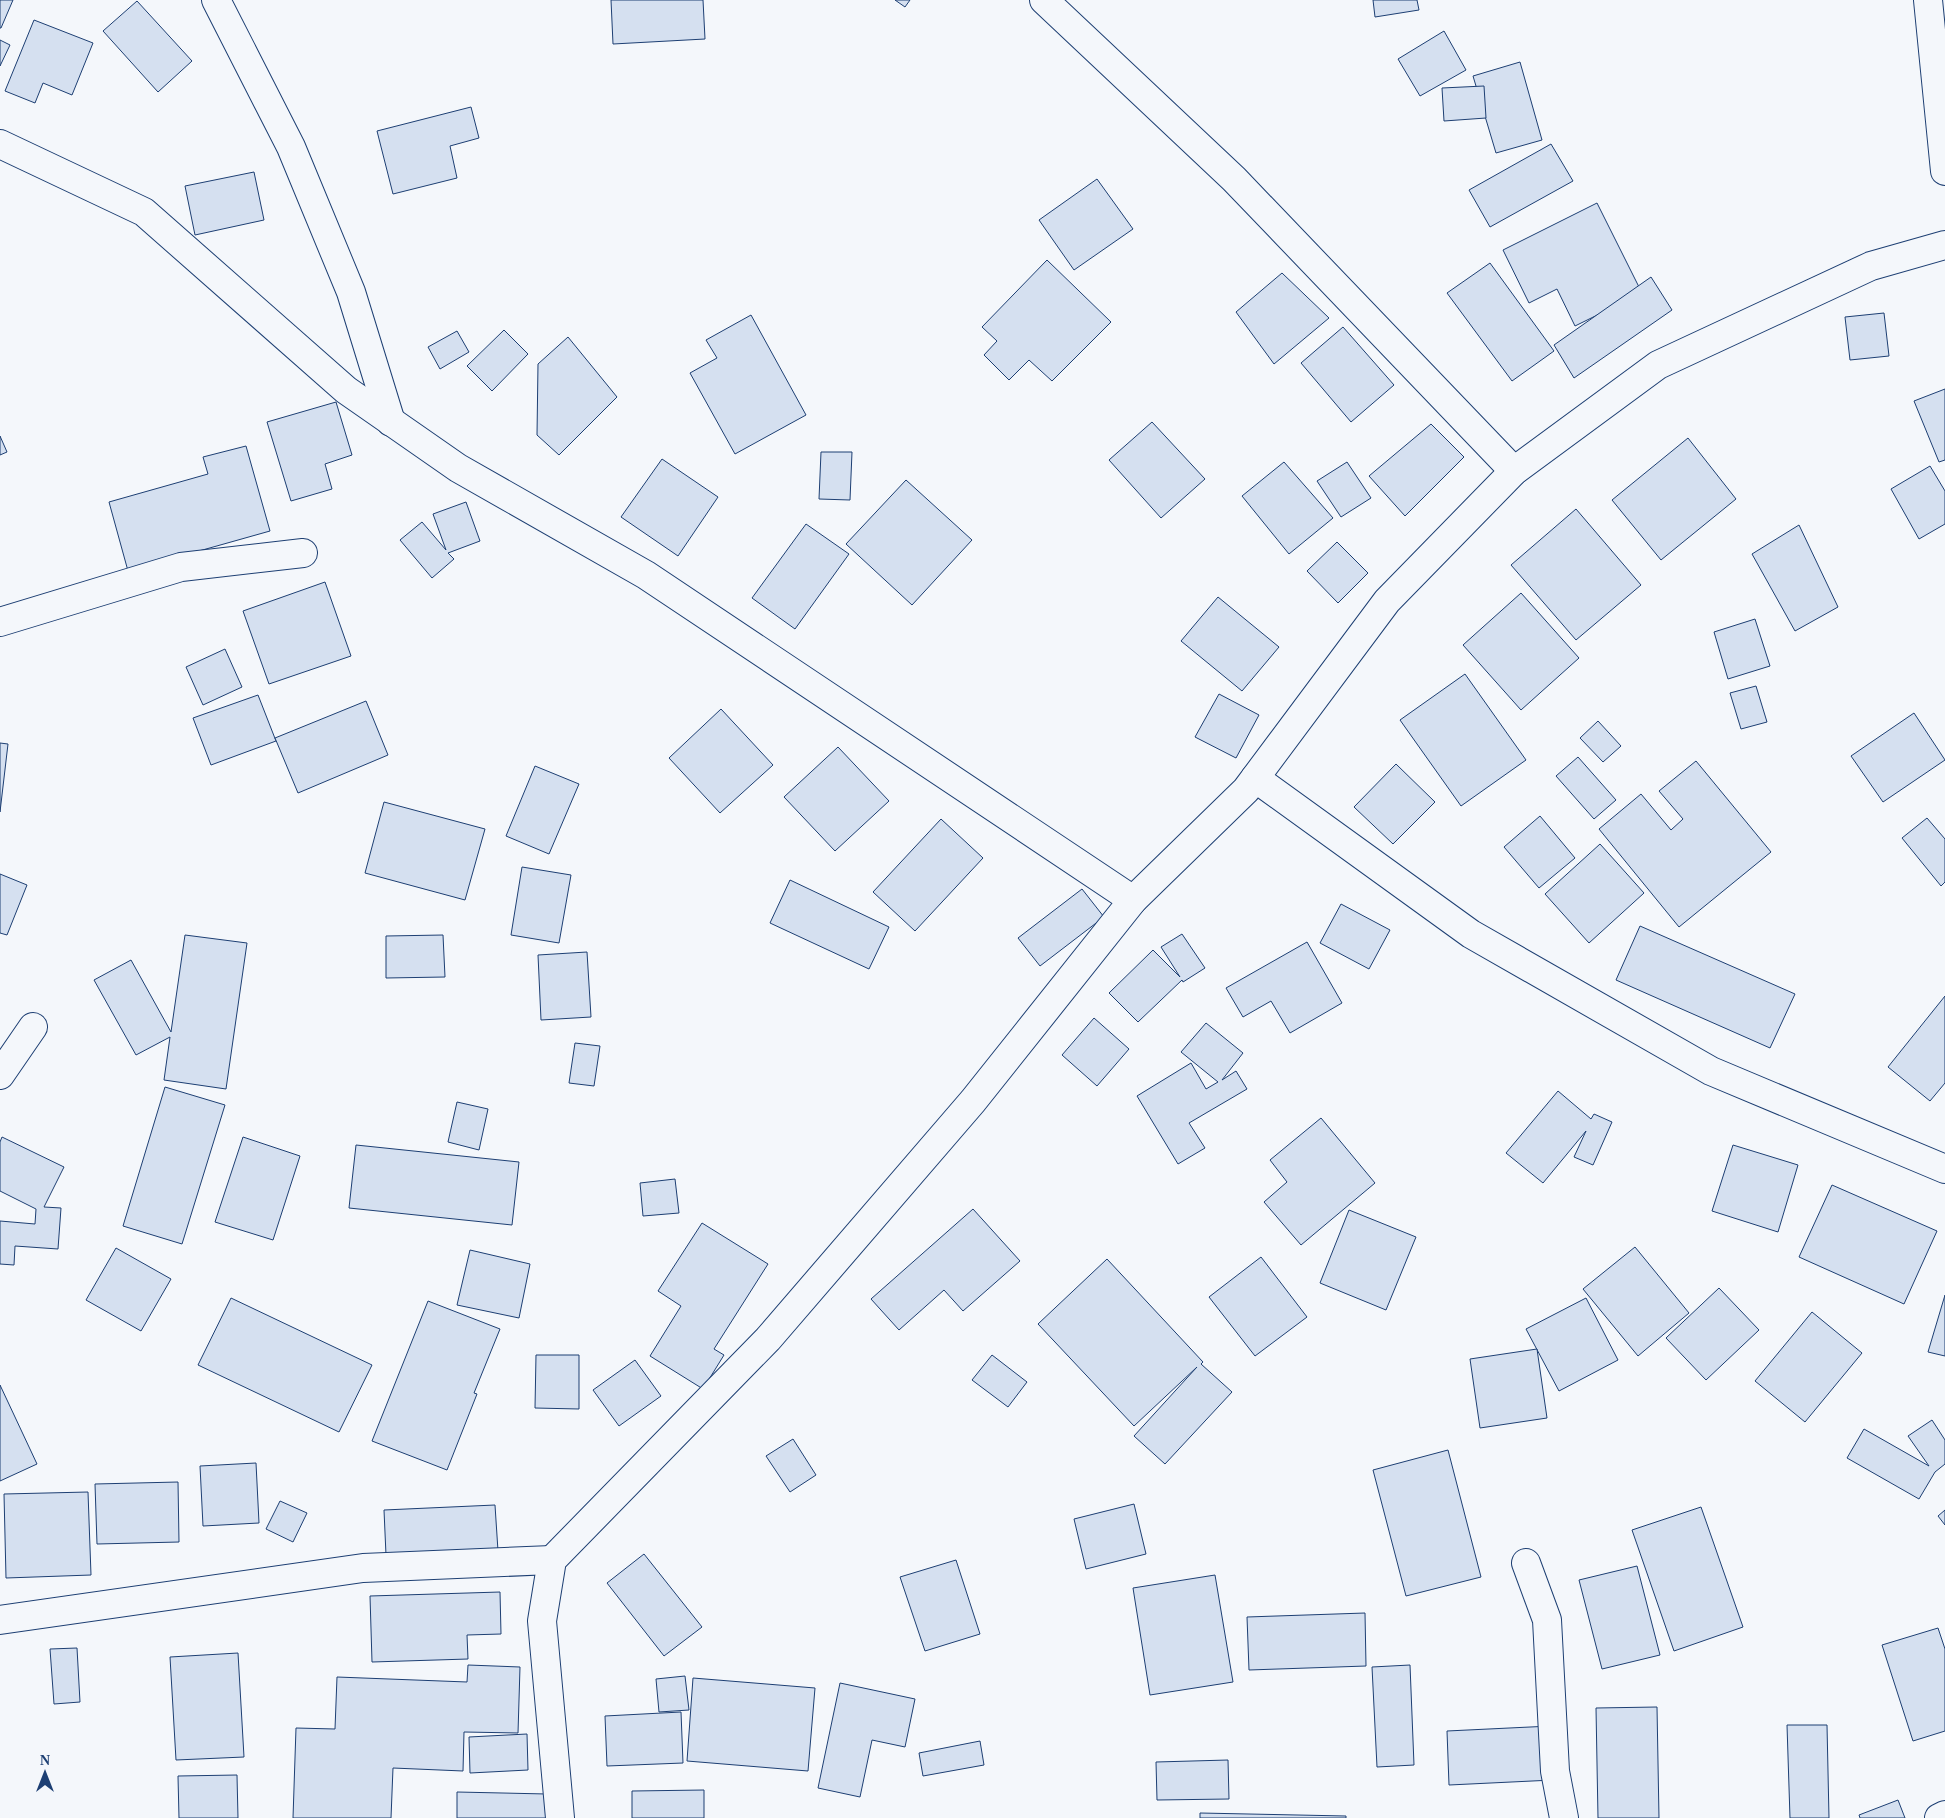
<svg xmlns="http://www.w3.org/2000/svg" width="1945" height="1818" viewBox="0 0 1945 1818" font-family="Georgia,serif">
<rect width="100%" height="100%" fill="#f4f7fb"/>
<!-- building -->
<g fill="#d5e0f0" stroke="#1d3f73">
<polygon points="0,0 13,0 1,28 0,28"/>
<polygon points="611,0 703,0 705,39 613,44"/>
<polygon points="895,0 910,0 905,7"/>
<polygon points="1373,0 1417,0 1419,10 1375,17"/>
<polygon points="137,1 192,61 158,92 103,31"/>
<polygon points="34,20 93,43 72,95 43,83 35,103 5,91"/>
<polygon points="1444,31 1466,70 1420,96 1398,59"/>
<polygon points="0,40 10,45 0,66"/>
<polygon points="1520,62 1542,140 1496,153 1473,76"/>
<polygon points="1484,86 1486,118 1444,121 1442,88"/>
<polygon points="471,107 479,138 450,146 457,178 393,194 377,131"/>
<polygon points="1551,144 1573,181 1490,227 1469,190"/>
<polygon points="254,172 264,220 195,235 185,186"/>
<polygon points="1097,179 1133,229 1074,270 1039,220"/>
<polygon points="1597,203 1642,293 1575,326 1557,289 1529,303 1503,250"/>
<polygon points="1047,260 1111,322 1052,381 1029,360 1009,380 984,355 997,341 982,327"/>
<polygon points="1490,263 1554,351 1512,381 1447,293"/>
<polygon points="1282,273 1329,318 1274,364 1236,312"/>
<polygon points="1651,277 1672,310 1574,378 1554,345"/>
<polygon points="1884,313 1889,356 1850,360 1845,317"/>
<polygon points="751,315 806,415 735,454 690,373 717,358 706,340"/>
<polygon points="1343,327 1394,385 1351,422 1301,363"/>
<polygon points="504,330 528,354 492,391 467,366"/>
<polygon points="457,331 469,352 440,369 428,347"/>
<polygon points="568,337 617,397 559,455 537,435 538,364"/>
<polygon points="1945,389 1945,460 1939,462 1914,401"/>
<polygon points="336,402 352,455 325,464 332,489 291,501 267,422"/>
<polygon points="1152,422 1205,479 1161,518 1109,460"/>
<polygon points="1431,424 1464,457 1405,516 1369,476"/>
<polygon points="0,436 7,452 0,455"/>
<polygon points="1688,438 1736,499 1661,560 1612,500"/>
<polygon points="246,446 270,531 128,571 109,502 208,474 203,457"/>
<polygon points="821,452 852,452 850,500 819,499"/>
<polygon points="662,459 718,497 678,556 621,517"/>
<polygon points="1284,462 1333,518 1289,554 1242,496"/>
<polygon points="1347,462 1371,498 1341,517 1317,481"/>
<polygon points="1930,466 1945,491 1945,524 1919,539 1891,489"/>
<polygon points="906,480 972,540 912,605 846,544"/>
<polygon points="466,502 480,541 448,553 454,559 432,578 400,540 422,522 446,550 433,514"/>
<polygon points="1576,509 1641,585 1576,640 1511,565"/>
<polygon points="806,524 849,554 795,629 752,598"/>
<polygon points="1799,525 1838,607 1795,631 1752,554"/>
<polygon points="1337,542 1368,573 1338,603 1307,571"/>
<polygon points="325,582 351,656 269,684 243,611"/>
<polygon points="1521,593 1579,658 1521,710 1463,645"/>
<polygon points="1218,597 1279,647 1242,691 1181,641"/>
<polygon points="1755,619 1770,666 1728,679 1714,632"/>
<polygon points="225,649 242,687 203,705 186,667"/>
<polygon points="1465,674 1526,760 1461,806 1400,720"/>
<polygon points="1756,686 1767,722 1741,729 1730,693"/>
<polygon points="1219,694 1259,715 1236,758 1195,737"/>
<polygon points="258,695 276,741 211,765 193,718"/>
<polygon points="366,701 388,755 298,793 275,738"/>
<polygon points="721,709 773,765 720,813 669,758"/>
<polygon points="1914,713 1945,760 1883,802 1851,756"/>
<polygon points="1598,721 1621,746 1603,762 1580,738"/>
<polygon points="0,743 8,744 0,812"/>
<polygon points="838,747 889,801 835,851 784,797"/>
<polygon points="1578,757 1616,800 1594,819 1556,776"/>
<polygon points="1696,761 1771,852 1679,927 1599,829 1641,794 1671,830 1683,819 1659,791"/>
<polygon points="1396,764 1435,802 1393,844 1354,807"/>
<polygon points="535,766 579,784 549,854 506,836"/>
<polygon points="384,802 485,829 465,900 365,873"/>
<polygon points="1540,816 1575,858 1539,888 1504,847"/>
<polygon points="1927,818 1945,839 1945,882 1941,886 1902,838"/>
<polygon points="941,819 983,858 915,931 873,892"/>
<polygon points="1600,844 1644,893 1589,943 1545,894"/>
<polygon points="522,867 571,875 559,943 511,935"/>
<polygon points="0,874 27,885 7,935 0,933"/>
<polygon points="790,880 889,927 869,969 770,923"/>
<polygon points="1082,889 1104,917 1040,966 1018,938"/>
<polygon points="1341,904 1390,930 1369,969 1320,943"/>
<polygon points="1640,926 1795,994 1770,1048 1616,980"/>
<polygon points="1182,934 1205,968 1183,982 1182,980 1138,1022 1109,993 1153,950 1180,977 1161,947"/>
<polygon points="185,935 247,943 226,1089 164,1080 170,1037 136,1055 94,980 131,960 171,1032"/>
<polygon points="443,935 445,977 386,978 386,936"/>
<polygon points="1307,942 1342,1003 1290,1033 1271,1001 1243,1017 1226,988"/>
<polygon points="587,952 591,1017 541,1020 538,955"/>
<polygon points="1945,996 1945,1083 1930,1101 1888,1067"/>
<polygon points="1094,1018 1129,1049 1097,1086 1062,1055"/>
<polygon points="1206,1023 1243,1053 1222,1080 1236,1071 1247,1089 1189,1123 1205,1148 1178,1164 1137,1096 1191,1063 1206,1089 1218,1082 1181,1052"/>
<polygon points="575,1043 600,1046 594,1086 569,1083"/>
<polygon points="165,1087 225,1105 182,1244 123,1226"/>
<polygon points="1558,1091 1591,1119 1594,1114 1612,1122 1593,1165 1574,1157 1586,1131 1543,1183 1506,1153"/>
<polygon points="457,1102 488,1109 479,1150 448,1142"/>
<polygon points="1321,1118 1375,1183 1301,1245 1264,1202 1287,1182 1270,1160"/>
<polygon points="2,1137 64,1167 44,1207 61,1208 58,1249 15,1246 14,1265 0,1264 0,1221 35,1224 36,1209 0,1191 0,1142"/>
<polygon points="243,1137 300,1156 273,1240 215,1222"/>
<polygon points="356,1145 519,1162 512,1225 349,1208"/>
<polygon points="1733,1145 1798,1165 1778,1232 1712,1211"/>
<polygon points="675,1179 679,1213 643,1216 640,1183"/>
<polygon points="1832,1185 1937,1231 1904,1304 1799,1257"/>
<polygon points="973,1209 1020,1261 963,1311 944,1290 899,1330 871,1299"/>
<polygon points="1349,1210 1416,1237 1386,1310 1320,1283"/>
<polygon points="702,1223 768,1264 714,1349 724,1355 703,1389 650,1356 681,1306 658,1291"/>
<polygon points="1635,1247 1689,1313 1638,1356 1583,1289"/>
<polygon points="116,1248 171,1279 141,1331 86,1300"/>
<polygon points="470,1250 530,1264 519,1318 457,1305"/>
<polygon points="1261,1257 1307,1317 1255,1356 1209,1297"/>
<polygon points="1107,1259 1203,1362 1201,1364 1232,1392 1165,1464 1134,1436 1197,1367 1134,1426 1038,1324"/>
<polygon points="1719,1288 1759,1330 1706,1380 1666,1338"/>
<polygon points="1945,1295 1945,1356 1928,1352"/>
<polygon points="231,1298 372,1365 339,1432 198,1365"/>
<polygon points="1586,1298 1618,1360 1559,1391 1526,1329"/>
<polygon points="428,1301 500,1329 474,1393 477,1394 447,1470 372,1441"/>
<polygon points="1812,1312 1862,1353 1805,1422 1755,1381"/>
<polygon points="1537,1349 1547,1418 1480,1428 1470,1359"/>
<polygon points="536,1355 579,1355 579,1409 535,1408"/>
<polygon points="992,1355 1027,1382 1008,1407 972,1380"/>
<polygon points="635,1360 661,1396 619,1426 593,1390"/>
<polygon points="0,1385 37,1464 0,1481"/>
<polygon points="1932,1420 1945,1440 1945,1464 1935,1472 1919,1499 1847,1458 1864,1429 1929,1466 1908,1436"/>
<polygon points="793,1439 816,1475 790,1492 766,1456"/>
<polygon points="1448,1450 1481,1577 1406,1596 1373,1470"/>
<polygon points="256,1463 259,1523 203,1526 200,1466"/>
<polygon points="178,1482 179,1542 97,1544 95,1484"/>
<polygon points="88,1492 91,1575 6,1578 4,1494"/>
<polygon points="280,1501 307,1513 293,1542 266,1529"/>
<polygon points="1134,1504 1146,1554 1086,1569 1074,1519"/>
<polygon points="495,1505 498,1551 386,1555 384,1510"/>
<polygon points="1701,1507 1743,1627 1674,1651 1632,1530"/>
<polygon points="1945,1510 1945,1525 1938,1516"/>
<polygon points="644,1554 702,1627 664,1656 607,1583"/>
<polygon points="956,1560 980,1634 925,1651 900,1577"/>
<polygon points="1637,1566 1660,1655 1602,1669 1579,1580"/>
<polygon points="1215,1575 1233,1682 1150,1695 1133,1588"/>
<polygon points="500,1592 501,1634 467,1635 468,1659 372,1662 370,1596"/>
<polygon points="1365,1613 1366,1666 1249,1670 1247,1617"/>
<polygon points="1938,1628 1945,1649 1945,1731 1913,1741 1882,1645"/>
<polygon points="77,1648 80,1702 54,1704 50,1649"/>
<polygon points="238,1653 244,1757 176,1760 170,1657"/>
<polygon points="468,1665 520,1667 518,1733 464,1732 463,1771 393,1768 391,1818 293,1818 296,1728 335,1729 337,1677 467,1682"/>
<polygon points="1410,1665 1414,1765 1377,1767 1372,1667"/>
<polygon points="685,1676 689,1710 659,1712 656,1679"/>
<polygon points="693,1678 815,1688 808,1771 687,1761"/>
<polygon points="840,1683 915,1699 905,1747 872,1740 860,1797 818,1788"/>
<polygon points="1657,1707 1659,1818 1598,1818 1596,1708"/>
<polygon points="681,1712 683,1763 607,1766 605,1716"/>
<polygon points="1787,1725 1827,1725 1829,1818 1790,1818"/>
<polygon points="1551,1726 1553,1780 1449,1785 1447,1731"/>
<polygon points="527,1734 528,1770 470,1773 469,1737"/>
<polygon points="980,1741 984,1765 923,1776 919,1753"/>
<polygon points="1228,1760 1229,1799 1157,1800 1156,1762"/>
<polygon points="237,1775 238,1818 179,1818 178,1776"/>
<polygon points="704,1790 704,1818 632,1818 632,1791"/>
<polygon points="457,1792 547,1794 546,1818 457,1818"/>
<polygon points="1898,1800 1905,1818 1860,1818 1859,1815"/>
<polygon points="1200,1813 1346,1816 1346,1818 1200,1818"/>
</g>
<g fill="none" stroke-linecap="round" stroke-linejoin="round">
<!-- street casing -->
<g stroke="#1d3f73" stroke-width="30">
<g id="street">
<polyline points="216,0 291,147 351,292 391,422"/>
<polyline points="1044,0 1234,179 1514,471"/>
<polyline points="1928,0 1945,171"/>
<polyline points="0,144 144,212 346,390 458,468 646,575 1133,900"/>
<polyline points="0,622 181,567 303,553"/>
<polyline points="1255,778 1471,934 1711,1071 1945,1169"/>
<polyline points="0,1075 33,1027"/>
<polyline points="1526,1563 1547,1620 1555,1771 1564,1818"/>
<polyline points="0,1620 363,1568 552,1560"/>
<polyline points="560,1818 542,1621 552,1560 768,1339 973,1101 1133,900 1246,790 1387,601 1514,471 1658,365 1871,266 1945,245"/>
<polyline points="1939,1818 1945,1815"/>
</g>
</g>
<!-- street -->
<use href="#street" stroke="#f4f7fb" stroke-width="28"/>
</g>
<!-- north arrow -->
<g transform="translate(45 1773)" stroke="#f4f7fb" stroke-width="4" paint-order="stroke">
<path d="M0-4L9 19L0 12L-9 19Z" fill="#1d3f73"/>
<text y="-8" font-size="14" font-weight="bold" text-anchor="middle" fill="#1d3f73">N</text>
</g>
</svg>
